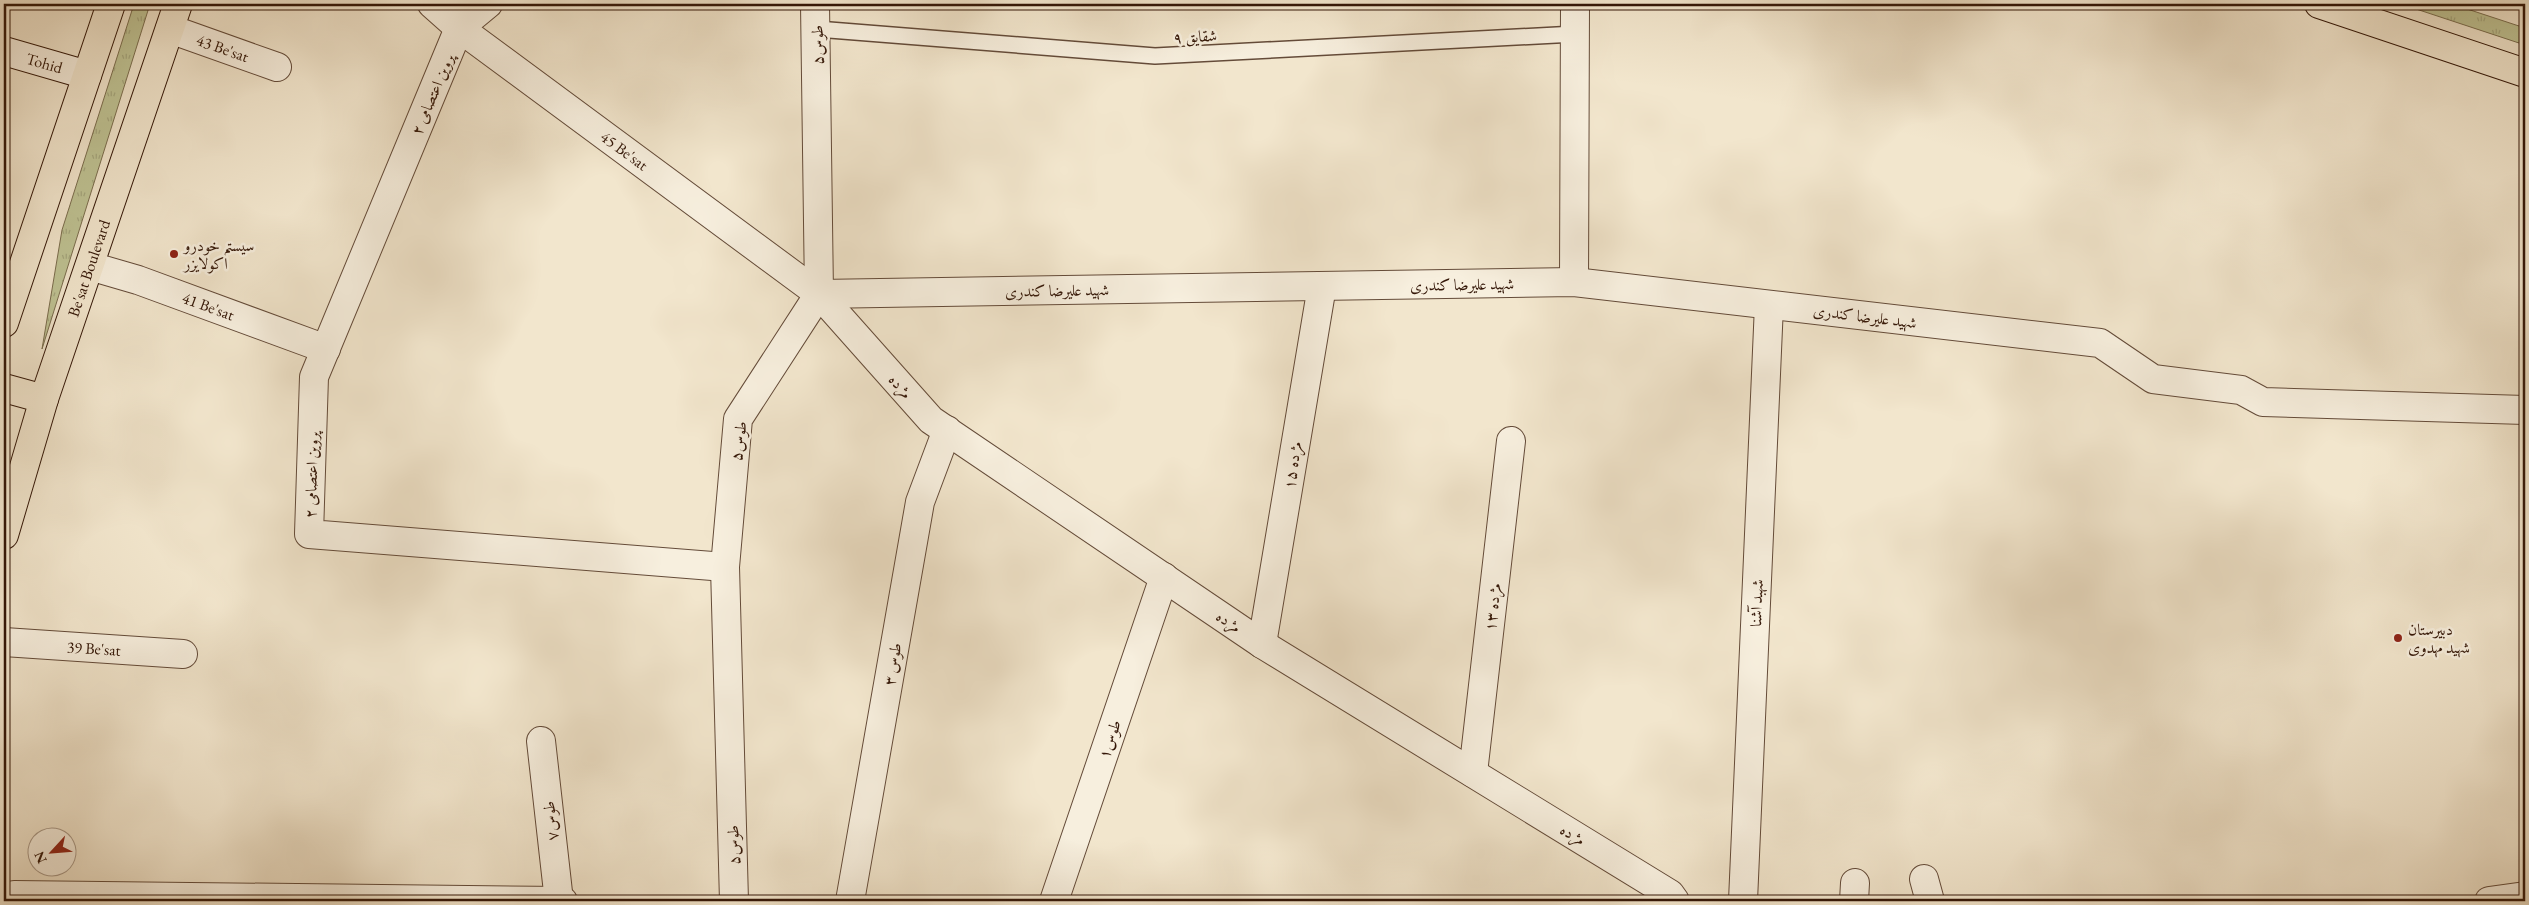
<svg xmlns="http://www.w3.org/2000/svg" width="2529" height="905" viewBox="0 0 2529 905" font-family="'EB Garamond',Amiri,serif">
<defs>
<pattern id="grass-tufts" width="24" height="20" patternUnits="userSpaceOnUse" patternTransform="scale(1.25)"><rect width="24" height="20" fill="#bfc394"/><path d="M3 7l-1-3M5 7V3M7 7l1-3M15 17l-1-3M17 17v-4M19 17l1-3" fill="none" stroke="#a5a77e"/></pattern>
</defs>
<rect width="100%" height="100%" fill="#f2e6cd"/>
<filter id="stains"><feTurbulence type="fractalNoise" baseFrequency=".004" numOctaves="4"/><feColorMatrix values="0 0 0 0 .2 0 0 0 0 .09 0 0 0 0 .02 0 0 0 .5 -.17"/></filter>
<radialGradient id="worn" r=".72"><stop offset=".6" stop-color="#630" stop-opacity="0"/><stop offset="1" stop-color="#630" stop-opacity=".3"/></radialGradient>
<!-- grass -->
<g fill="url(#grass-tufts)" stroke="#7a6d4e">
<polygon points="134,4 150,4 42,349 62,230"/>
<polygon points="2401,4 2452,4 2525,28 2525,45"/>
</g>
<g fill="none" stroke-linecap="round" stroke-linejoin="round">
<!-- lane casing -->
<g stroke="#644b39" stroke-width="18">
<polyline id="lane" points="817,29 1155,56 1575,34"/>
</g>
<!-- street casing -->
<g stroke="#644b39" stroke-width="30">
<g id="street">
<path id="s1" d="M432,4L459,28L819,294L931,420L1262,644L1670,894L1675,901"/>
<polyline points="488,4 459,28 314,377 309,534 725,567"/>
<path id="s2" d="M170,29L277,67"/>
<path id="s3" d="M90,266L138,280L326,349"/>
<polyline points="1574,282 1575,4"/>
<polyline points="819,294 1574,282 2100,343 2153,379 2241,390 2263,402 2525,410"/>
<path id="s4" d="M4,642L183,654"/>
<polyline points="1262,644 1322,286"/>
<polyline points="541,741 559,901"/>
<polyline points="1473,773 1511,441"/>
<polyline points="1924,879 1930,901"/>
<polyline points="4,898 14,895 563,901"/>
<polyline points="734,901 725,567 738,419 819,294 815,4"/>
<polyline points="850,901 920,502 947,430"/>
<polyline points="1054,901 1164,577"/>
<polyline points="1743,901 1769,305"/>
<polyline points="1854,901 1855,883"/>
<polyline points="2489,901 2525,896"/>
</g>
</g>
<!-- secondary casing -->
<g stroke="#341708" stroke-width="30">
<g id="secondary">
<path id="s5" d="M4,51L87,75"/>
</g>
</g>
<!-- primary casing -->
<g stroke="#341708" stroke-width="30">
<g id="primary">
<polyline points="2319,4 2525,73"/>
<polyline points="4,323 111,4"/>
<polyline points="4,388 44,399"/>
<path id="s6" d="M4,535L44,399L178,4"/>
</g>
</g>
<!-- lane -->
<use href="#lane" stroke="#f7efde" stroke-width="15"/>
<!-- street -->
<use href="#street" stroke="#f7efde" stroke-width="28"/>
<!-- secondary -->
<use href="#secondary" stroke="#f7efde" stroke-width="28"/>
<!-- primary -->
<use href="#primary" stroke="#f2e6cd" stroke-width="28"/>
</g>
<!-- markers -->
<g fill="#8f2418" stroke="#f7efde" stroke-width="2">
<circle cx="174" cy="254" r="5"/>
<circle cx="2398" cy="638" r="5"/>
</g>
<g text-anchor="middle" stroke-width="5" stroke-linejoin="round" paint-order="stroke">
<!-- street labels -->
<g font-size="16" fill="#341708" stroke="#f7efde">
<text transform="translate(1195 36) rotate(-3)" y="6">شقایق ۹</text>
<text transform="translate(817 45) rotate(-91)" y="6">طوس۵</text>
<text dy="6" stroke="none"><textPath href="#s2" startOffset="56">43 Be'sat</textPath></text>
<text dy="6" stroke="none"><textPath href="#s5" startOffset="42">Tohid</textPath></text>
<text transform="translate(432 94) rotate(-67)" y="6">پروین اعتصامی ۲</text>
<text dy="6" stroke="none"><textPath href="#s1" startOffset="242">45 Be'sat</textPath></text>
<text dy="6" stroke="none"><textPath href="#s6" startOffset="280">Be'sat Boulevard</textPath></text>
<text transform="translate(1462 284) rotate(-1)" y="6">شهید علیرضا کندری</text>
<text transform="translate(1057 290) rotate(-1)" y="6">شهید علیرضا کندری</text>
<text dy="6" stroke="none"><textPath href="#s3" startOffset="125">41 Be'sat</textPath></text>
<text transform="translate(1865 316) rotate(7)" y="6">شهید علیرضا کندری</text>
<text transform="translate(901 386) rotate(49)" y="6">مژده</text>
<text transform="translate(738 441) rotate(-82)" y="6">طوس۵</text>
<text transform="translate(1292 465) rotate(-81)" y="6">مژده ۱۵</text>
<text transform="translate(311 475) rotate(-88)" y="6">پروین اعتصامی ۲</text>
<text transform="translate(1756 603) rotate(-88)" y="6">شهبد آشنا</text>
<text transform="translate(1492 607) rotate(-83)" y="6">مژده ۱۳</text>
<text transform="translate(1229 621) rotate(34)" y="6">مژده</text>
<text dy="6" stroke="none"><textPath href="#s4" startOffset="90">39 Be'sat</textPath></text>
<text transform="translate(892 664) rotate(-80)" y="6">طوس ۳</text>
<text transform="translate(1109 739) rotate(-71)" y="6">طوس۱</text>
<text transform="translate(550 821) rotate(-96)" y="6">طوس۷</text>
<text transform="translate(1573 834) rotate(31)" y="6">مژده</text>
<text transform="translate(733 845) rotate(-92)" y="6">طوس۵</text>
</g>
<!-- poi labels -->
<g font-size="16" fill="#341708" stroke="#f7efde" text-anchor="start">
<text x="184" y="251">سیستم خودرو<tspan x="184" dy="18">اکولایزر</tspan></text>
<text x="2408" y="635">دبیرستان<tspan x="2408" dy="18">شهید مهدوی</tspan></text>
</g>
</g>
<!-- margin -->
<rect width="2529" height="905" fill="none" stroke="#f2e6cd" stroke-width="20"/>
<rect x="5" y="5" width="2519" height="895" fill="none" stroke="#341708" stroke-width="2.5"/>
<rect x="10" y="10" width="2509" height="885" fill="none" stroke="#341708"/>
<!-- north arrow -->
<g transform="translate(52 852) rotate(244)"><circle r="24" fill="#f7efde" stroke="#a99988"/>
<path d="M0-4L9 19L0 12L-9 19Z" fill="#8f2418"/>
<text y="-8" font-size="14" font-weight="bold" text-anchor="middle" fill="#341708">N</text>
</g>
<rect width="100%" height="100%" filter="url(#stains)"/>
<rect width="100%" height="100%" fill="url(#worn)"/>
</svg>
